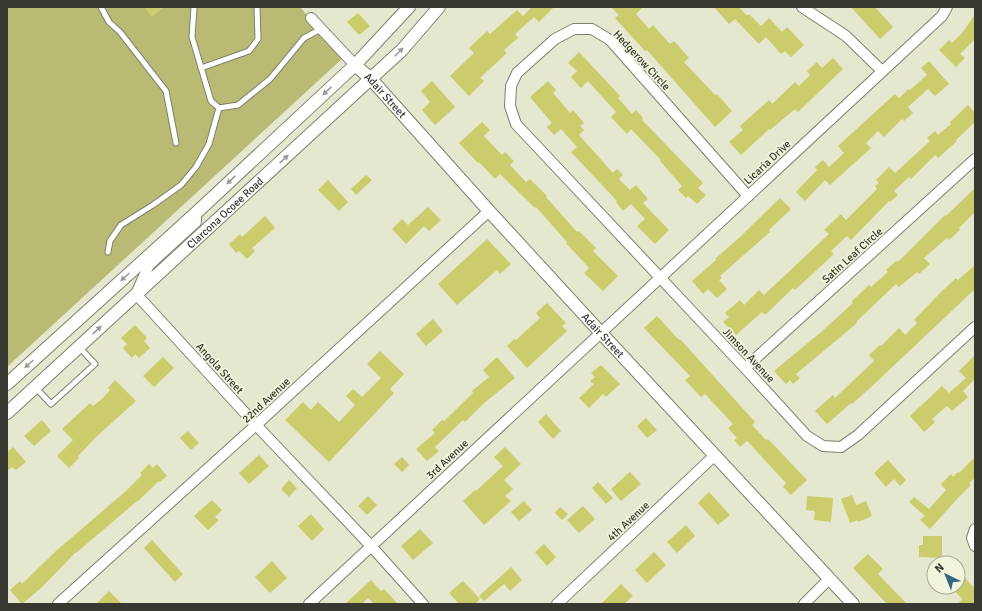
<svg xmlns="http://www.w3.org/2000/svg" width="982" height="611" viewBox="0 0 982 611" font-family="Signika,sans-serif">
<rect width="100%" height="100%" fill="#e6e7cf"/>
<!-- green -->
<polygon fill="#b9ba73" points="7,7 300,7 344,57 7,367"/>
<!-- building -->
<g fill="#cbcc6b">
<polygon points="144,7 164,7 152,17"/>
<polygon points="532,7 554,7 539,22 534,17 515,34 518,38 504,50 507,53 480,78 484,81 469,96 450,76 474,53 469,48 487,31 490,34 517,10 523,16"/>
<polygon points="611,7 643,7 636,14 649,29 653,25 670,44 674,41 689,58 684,62 715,95 717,94 732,111 715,127 647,50 645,51 615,18 619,15"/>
<polygon points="714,7 739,7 747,16 749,14 761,26 769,18 782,32 787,27 804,45 791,57 785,51 781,54 766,37 759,44 735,19 729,24"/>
<polygon points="851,7 875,7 893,27 880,39"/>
<polygon points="358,13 370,26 359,35 347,22"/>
<polygon points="975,14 975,39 960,54 965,58 956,67 939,50 949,40 952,43 963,32"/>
<polygon points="579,52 620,96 618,98 632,114 636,110 643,118 642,120 703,183 698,188 706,195 697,204 688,196 686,198 678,190 682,186 660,161 661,160 631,129 627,134 611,117 616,112 588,81 581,88 571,77 577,71 568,63"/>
<polygon points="833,58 843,69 798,112 795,109 770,130 769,129 741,155 729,142 743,130 740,126 769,100 772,104 795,82 799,86 810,75 807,71 817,62 822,68"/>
<polygon points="929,61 949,84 935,96 928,89 908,107 913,113 904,121 902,119 884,137 878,131 866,143 871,148 830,185 825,180 805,201 796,192 817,170 815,167 823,160 829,167 844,153 838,146 895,94 899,98 909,89 910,90 927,75 921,68"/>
<polygon points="432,81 455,107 435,125 422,110 430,102 421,91"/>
<polygon points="548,81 556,90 553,93 570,113 573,110 584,123 580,126 584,130 579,135 613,173 617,169 623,175 619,179 630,190 636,185 648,199 643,203 669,230 655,244 637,226 645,219 631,204 623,211 616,202 617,201 571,152 577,147 561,129 554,135 547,127 552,123 530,97"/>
<polygon points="968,105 975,113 975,122 956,140 957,141 938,158 935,155 911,179 909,177 894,191 898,195 890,202 889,201 851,240 847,236 831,251 834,254 795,290 793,288 765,315 762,312 736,335 723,322 729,317 725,313 740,300 744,305 759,290 764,295 829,234 824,230 841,214 846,220 877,189 875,186 879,183 876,180 889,167 895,173 930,141 927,138 935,131 938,135 951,124 950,122"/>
<polygon points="482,122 490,130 484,136 502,155 505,152 514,161 510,165 526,182 530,179 547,196 546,197 577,232 579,231 596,248 593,251 618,276 603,291 584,273 589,268 566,243 567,242 536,207 535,208 500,174 495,179 479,162 478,163 459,143"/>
<polygon points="366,175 372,180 356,195 351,189"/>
<polygon points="328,180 348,202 339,211 318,190"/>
<polygon points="975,188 975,212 959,228 960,230 949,240 947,238 924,258 930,264 919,274 917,272 899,287 896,284 856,322 857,323 796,374 800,378 793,384 790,380 786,384 774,371 820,333 853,303 852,301 869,285 871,287 888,272 886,270 896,261 898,262 945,215 946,216"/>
<polygon points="780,198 791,209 769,230 770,232 720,276 722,278 719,280 727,289 717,298 708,289 703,294 692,281 716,260 715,259 740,237"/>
<polygon points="428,207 441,220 429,231 424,226 406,244 392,229 402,219 408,225"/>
<polygon points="265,216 275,228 252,248 255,251 247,259 239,251 236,253 229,244 240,234 242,237"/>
<polygon points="487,239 511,264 500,274 497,270 457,305 438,284"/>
<polygon points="975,265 975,289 870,388 852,404 851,403 827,424 815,411 833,395 835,398 874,361 869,355 880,345 881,346 899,328 905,335 917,323 914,320 940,293 956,278 958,280"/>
<polygon points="547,303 566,323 562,326 567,331 527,368 507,346 514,339 516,340 540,318 536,313"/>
<polygon points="657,316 679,340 680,339 755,422 752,425 766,440 768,439 807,480 791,495 783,487 786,483 747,441 740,447 734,440 737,438 728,428 733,424 705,394 701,397 685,380 690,376 644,328"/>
<polygon points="433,319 443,331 426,346 416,334"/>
<polygon points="135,325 147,338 144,341 150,348 139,358 135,354 132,358 123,348 127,344 121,338"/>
<polygon points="380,351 404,374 390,389 394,393 329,462 285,420 303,402 311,410 318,402 339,422 355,405 346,396 353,389 362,397 381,378 367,364"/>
<polygon points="975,355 975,379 963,391 968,397 952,411 947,406 932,419 935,422 924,432 910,416 942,386 949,393 966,378 959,371"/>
<polygon points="163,357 174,368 154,387 143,376"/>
<polygon points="497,357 515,378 483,404 465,422 463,420 435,447 439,451 427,461 416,449 435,433 432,430 442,420 444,421 473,393 472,391 489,377 483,370"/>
<polygon points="601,365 620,384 606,397 603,394 589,408 579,398 594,384 590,381 595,377 591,373"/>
<polygon points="115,380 136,401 97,436 78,456 79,458 69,468 57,456 73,440 62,429 90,403 93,406 103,398 110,390 108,388"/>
<polygon points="546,414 561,431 553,439 538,422"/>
<polygon points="646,418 657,430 647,438 637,426"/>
<polygon points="42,420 51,431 34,446 24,436"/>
<polygon points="188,431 199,443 191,450 180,438"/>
<polygon points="13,447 26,462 16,470 12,467 7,471 7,452"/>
<polygon points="505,447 521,464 504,480 513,489 505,496 511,501 484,525 463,501 475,490 476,491 503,466 494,457"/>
<polygon points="259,455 269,466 249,484 239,473"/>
<polygon points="402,457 409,465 402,472 394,464"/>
<polygon points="975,457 975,478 969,483 971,485 956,500 930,529 920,520 925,516 909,502 914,497 929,509 946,490 941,484 951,474 953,477 958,472 959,473"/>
<polygon points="888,460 906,480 900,486 894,479 886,487 874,473"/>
<polygon points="149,464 153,468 157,464 167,476 160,482 159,481 137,502 137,501 76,553 76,552 42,587 22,604 10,590 20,581 22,584 56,551 126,491 142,475 140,473"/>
<polygon points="630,472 641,484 621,501 611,489"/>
<polygon points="289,480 297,488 289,497 281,489"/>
<polygon points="598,482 613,498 606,504 592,488"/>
<polygon points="709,492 730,515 718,525 698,503"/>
<polygon points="852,495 856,505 866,501 872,516 858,522 858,520 850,523 841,499"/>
<polygon points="368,496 377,505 367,515 358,506"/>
<polygon points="807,496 833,498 831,522 814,520 815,511 806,510"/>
<polygon points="212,500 222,510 215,517 219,520 208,530 194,516"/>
<polygon points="524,501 532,510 519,521 511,512"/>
<polygon points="583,506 595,519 579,533 567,520"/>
<polygon points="560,507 568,514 562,520 555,513"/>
<polygon points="311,514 324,529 312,541 298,526"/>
<polygon points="686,525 695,536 677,553 667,542"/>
<polygon points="420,529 433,543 413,560 401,546"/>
<polygon points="923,536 942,536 942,558 919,557 919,545 923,545"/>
<polygon points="152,540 183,574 175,582 144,548"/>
<polygon points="544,544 556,557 547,566 535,552"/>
<polygon points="654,552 666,565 647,583 635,570"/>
<polygon points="868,554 883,569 878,574 907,604 887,604 853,568"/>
<polygon points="272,561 287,578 270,593 255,577"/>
<polygon points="511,567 522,580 510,591 504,584 484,601 479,596"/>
<polygon points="958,570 975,589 975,604 958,604 962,599 951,587 958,587"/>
<polygon points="371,580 381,591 384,589 398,604 374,604 368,598 362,604 345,604"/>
<polygon points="463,581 480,599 475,604 459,604 449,593"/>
<polygon points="621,584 633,596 624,604 601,604"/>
<polygon points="109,591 122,604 96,604"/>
</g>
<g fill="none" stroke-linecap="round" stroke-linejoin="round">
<!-- service casing -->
<g stroke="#80816c" stroke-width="7">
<g id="service">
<polyline points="101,7 109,22 120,32 166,91 176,143"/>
<polyline points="194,7 192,37 211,101 219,108 238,105 270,79 304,38 321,29"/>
<polyline points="201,68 249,51 258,39 257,7"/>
<polyline points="108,252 110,241 121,225 153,205 181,185 196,167 209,144 219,108"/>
<polyline points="35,387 51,404 95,364 79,347"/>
</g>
</g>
<!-- minor casing -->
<g stroke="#80816c" stroke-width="12">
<g id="minor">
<polyline points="802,7 846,36 882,71"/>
<polyline points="311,18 355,65"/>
<polyline points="748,196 610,40 592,29 574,29 555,39 517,73 511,86 510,106 516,124 745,368 807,436 823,446 841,447 858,435 975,327"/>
<polyline points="196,213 196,222 149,265 136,294 256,425 371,546 423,604"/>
<polyline points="745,368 975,159"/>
<polyline points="975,529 972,538 975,546"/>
<polyline points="58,604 256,425 489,211"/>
<polyline points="309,604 942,16 947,7"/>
<polyline points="557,604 714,456"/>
<polyline points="804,604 829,579"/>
</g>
</g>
<!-- tertiary casing -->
<g stroke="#80816c" stroke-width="14">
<g id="tertiary">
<path id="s1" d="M355,65L371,79L489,211L601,333L853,604"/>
<polyline points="7,384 196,213 355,65 409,7"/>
<path id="s2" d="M7,413L379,71L402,50L439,7"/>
</g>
</g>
<!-- service -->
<use href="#service" stroke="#fff" stroke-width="5"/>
<!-- minor -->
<use href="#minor" stroke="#fff" stroke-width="10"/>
<!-- tertiary -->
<use href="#tertiary" stroke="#fff" stroke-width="12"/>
</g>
<!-- one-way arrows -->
<defs><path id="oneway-solid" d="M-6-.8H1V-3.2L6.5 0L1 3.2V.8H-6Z"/></defs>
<g fill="#9b9c97">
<use href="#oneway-solid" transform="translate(399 52) rotate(-45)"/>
<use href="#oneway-solid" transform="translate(327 91) rotate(137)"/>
<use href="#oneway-solid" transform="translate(284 159) rotate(-43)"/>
<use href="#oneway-solid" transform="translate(231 180) rotate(137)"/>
<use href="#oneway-solid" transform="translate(125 277) rotate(138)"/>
<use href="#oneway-solid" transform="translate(97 330) rotate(-43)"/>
<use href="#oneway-solid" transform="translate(29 364) rotate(138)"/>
</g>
<g text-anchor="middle" stroke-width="3.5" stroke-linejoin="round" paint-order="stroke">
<!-- street labels -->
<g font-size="11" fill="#37382f" stroke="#f3f4dc">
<text transform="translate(642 60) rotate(47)" y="4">Hedgerow Circle</text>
<text dy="4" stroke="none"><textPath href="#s1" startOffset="43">Adair Street</textPath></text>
<text transform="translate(767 162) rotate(-43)" y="4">Licaria Drive</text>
<text dy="4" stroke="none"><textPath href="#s2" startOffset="296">Clarcona Ocoee Road</textPath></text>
<text transform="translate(852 255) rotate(-42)" y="4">Satin Leaf Circle</text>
<text dy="4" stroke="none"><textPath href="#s1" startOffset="367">Adair Street</textPath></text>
<text transform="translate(749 355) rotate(47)" y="4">Jimson Avenue</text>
<text transform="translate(220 368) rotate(48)" y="4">Angola Street</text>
<text transform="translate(266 400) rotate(-43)" y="4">22nd Avenue</text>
<text transform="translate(447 459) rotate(-43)" y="4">3rd Avenue</text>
<text transform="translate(628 521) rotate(-43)" y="4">4th Avenue</text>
</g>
</g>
<!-- border -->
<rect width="982" height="611" fill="none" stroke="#37382f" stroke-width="16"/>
<!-- north arrow -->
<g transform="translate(946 575) rotate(317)"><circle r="19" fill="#f3f4dc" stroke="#a8a997"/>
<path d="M0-3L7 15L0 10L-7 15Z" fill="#326683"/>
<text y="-6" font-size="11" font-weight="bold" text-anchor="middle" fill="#37382f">N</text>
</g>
</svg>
